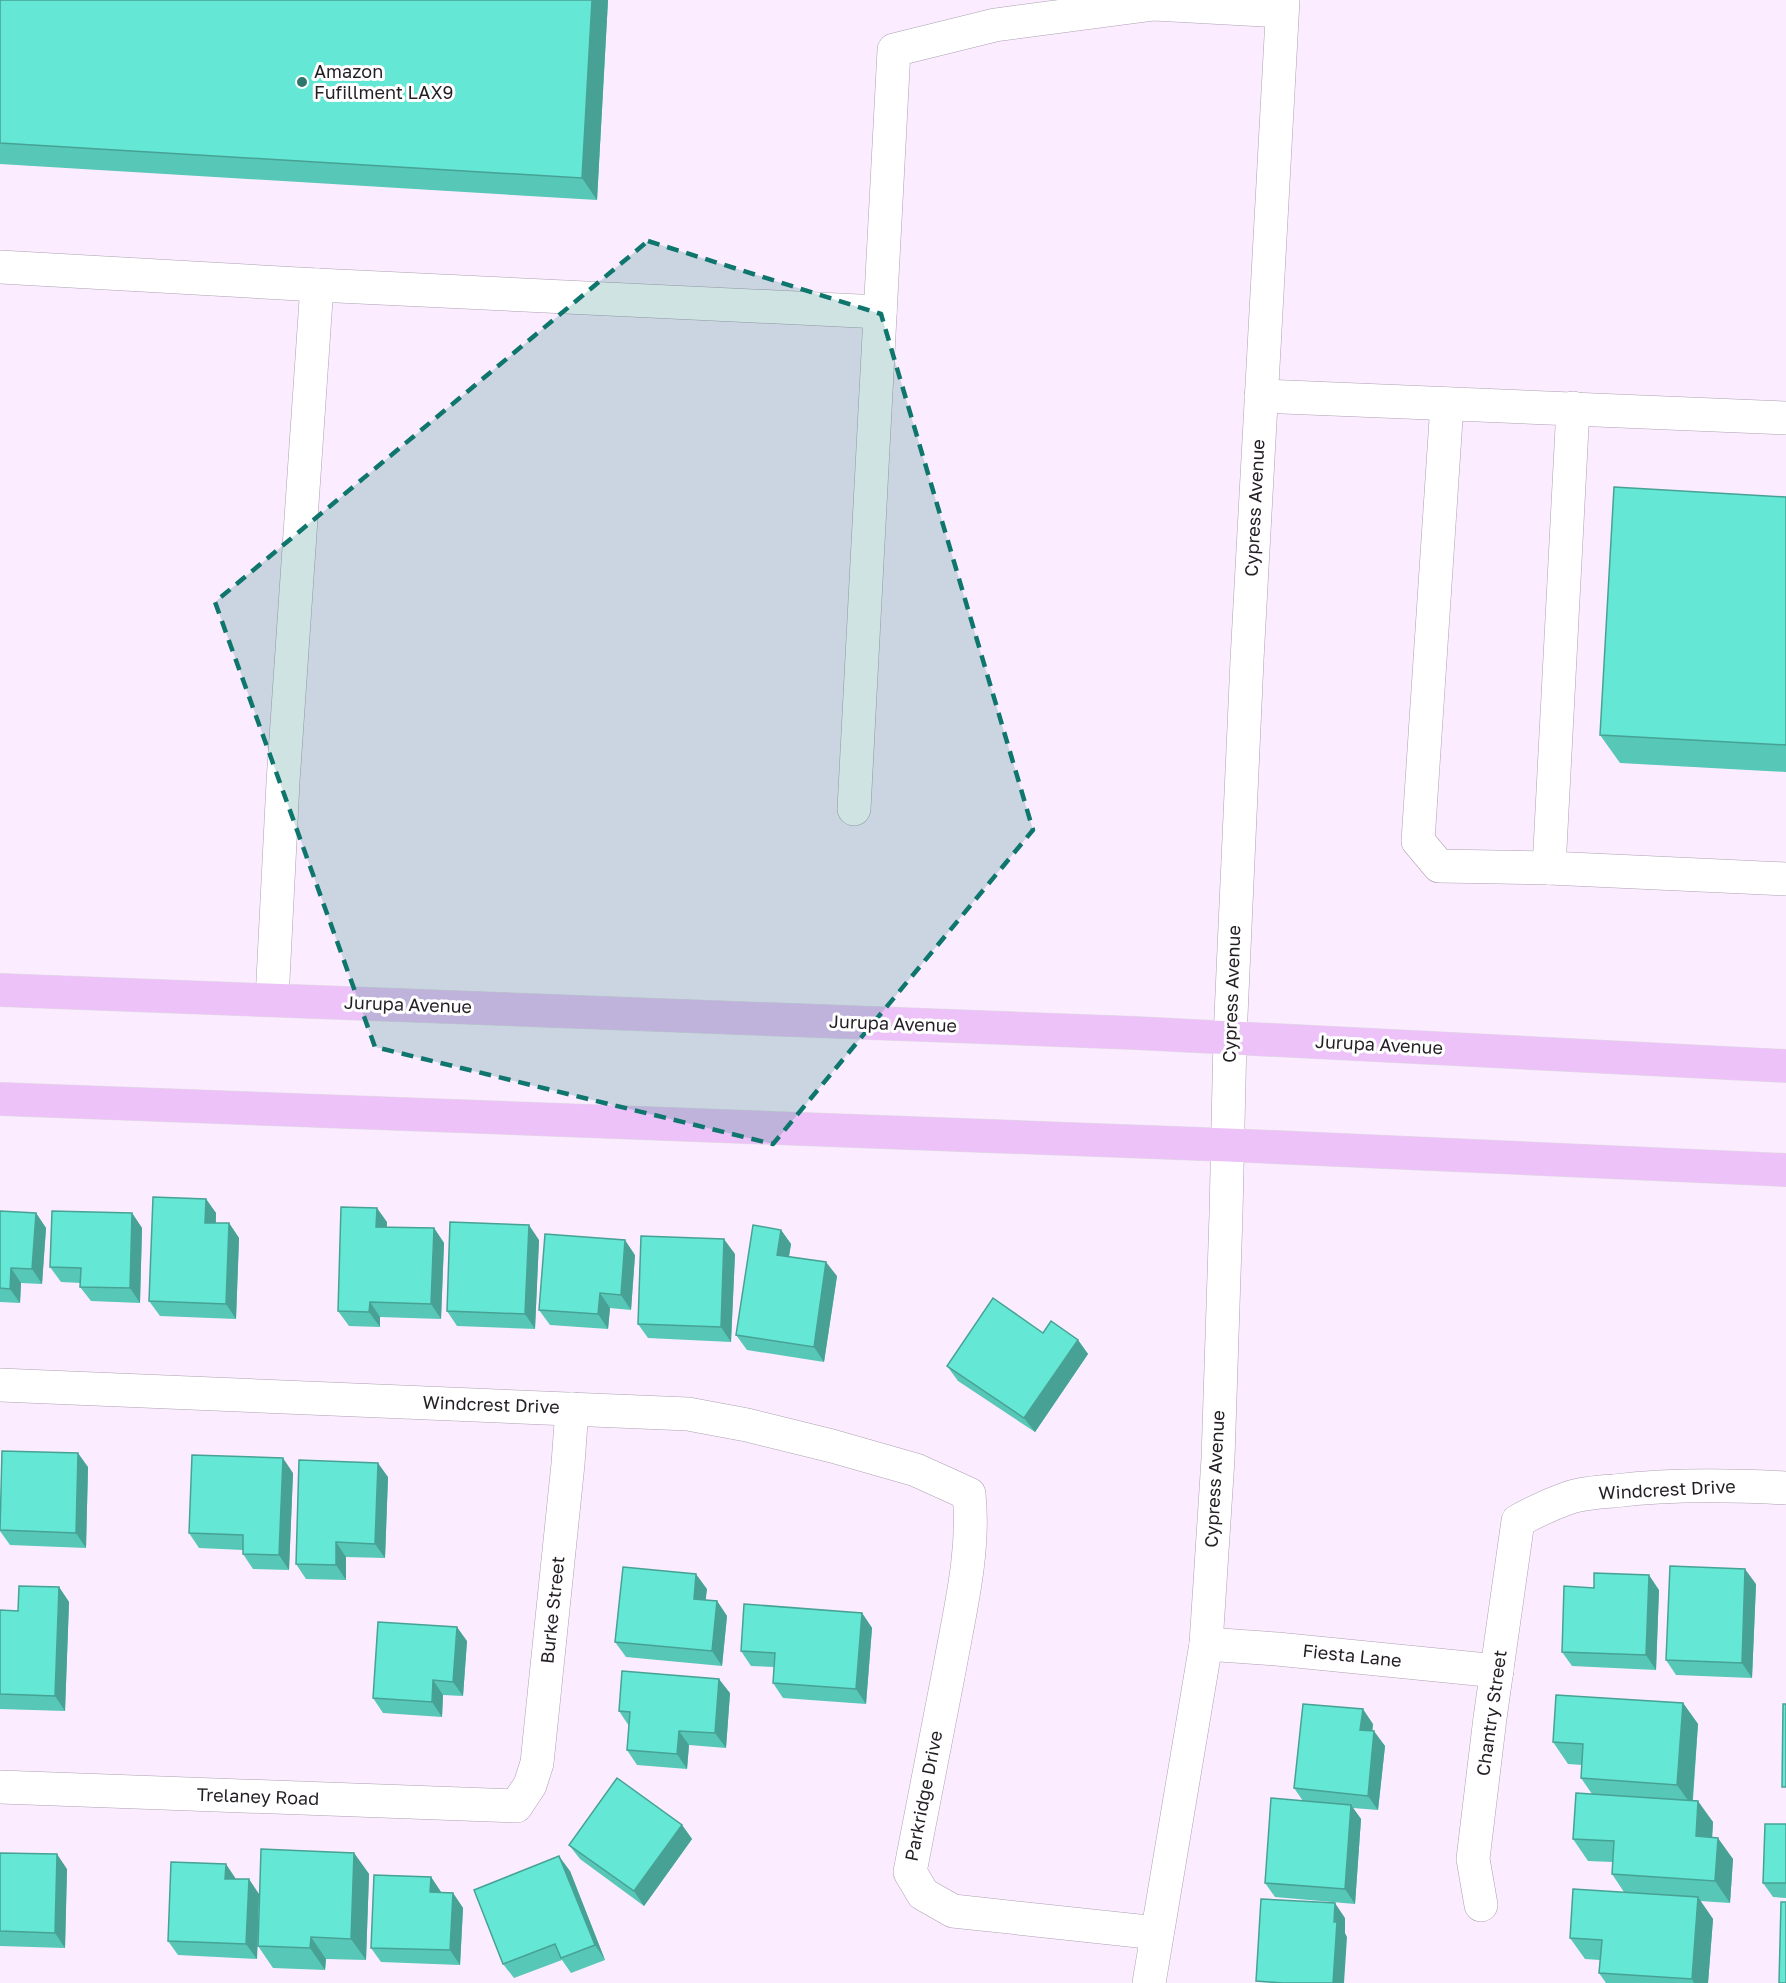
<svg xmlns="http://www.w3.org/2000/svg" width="1786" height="1983" viewBox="0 0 1786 1983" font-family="'Golos Text',sans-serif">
<rect width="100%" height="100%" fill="#fbedff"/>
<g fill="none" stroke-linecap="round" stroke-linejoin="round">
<!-- minor casing -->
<g stroke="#ada0b1" stroke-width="34">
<g id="minor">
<polyline points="0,267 317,285 880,312"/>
<polyline points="1261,396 1786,418"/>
<polyline points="1447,404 1418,841 1439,866 1549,868 1786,879"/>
<polyline points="854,809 894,50 995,25 1154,4 1282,11"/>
<polyline points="1549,868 1573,408"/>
<polyline points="272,1000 283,782 317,285"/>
<path d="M0,1385L688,1414L747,1425L832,1446L916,1470L969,1494C975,1551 960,1610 950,1666C936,1735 923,1804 910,1872L923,1894L953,1911L1157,1933"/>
<polyline points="1206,1644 1277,1649 1497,1671"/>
<polyline points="0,1787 516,1806 530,1785 537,1763 568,1464 572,1409"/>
<path d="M1481,1905L1473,1859L1490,1718L1518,1521C1534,1512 1551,1504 1568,1498C1583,1493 1599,1492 1614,1491C1671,1484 1729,1485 1786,1488"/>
<polyline points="1149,1983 1206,1644 1218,1459 1226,1214 1230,1038 1247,660 1283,0"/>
</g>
</g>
<!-- major casing -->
<g stroke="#e0e0e0" stroke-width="34">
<g id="major">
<polyline points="0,990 1135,1033 1786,1066"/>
<polyline points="0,1099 1228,1145 1786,1170"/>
</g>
</g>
<!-- minor -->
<use href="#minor" stroke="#fff" stroke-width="33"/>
<!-- major -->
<use href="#major" stroke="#ecc2f8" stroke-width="33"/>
</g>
<!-- wall -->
<g fill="#57c7b7">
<polygon points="0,0 608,0 597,200 0,164"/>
<polygon points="1786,497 1786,772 1620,763 1600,735"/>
<polygon points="206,1199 216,1213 216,1223 229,1223 239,1238 236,1319 160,1316 149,1301"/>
<polygon points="0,1211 36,1213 46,1228 42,1284 21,1283 20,1303 0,1302"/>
<polygon points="132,1213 142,1228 140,1303 91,1301 80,1287 81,1283 61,1282 50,1267"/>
<polygon points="387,1222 387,1227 434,1228 444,1243 441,1319 380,1317 380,1327 349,1326 338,1311"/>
<polygon points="781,1230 791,1244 789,1256 837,1276 824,1362 747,1350 736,1335"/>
<polygon points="539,1240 535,1329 457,1326 447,1311"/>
<polygon points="735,1254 731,1342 648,1338 638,1324"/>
<polygon points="635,1255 631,1310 610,1308 608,1329 550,1325 539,1310"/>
<polygon points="1078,1340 1088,1354 1035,1432 958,1381 947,1366"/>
<polygon points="88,1467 86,1548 10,1545 0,1531 0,1518"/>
<polygon points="293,1473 289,1570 253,1569 243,1554 243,1550 199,1548 189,1533"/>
<polygon points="388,1477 385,1558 346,1557 346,1580 306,1579 296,1564"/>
<polygon points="1756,1584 1752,1678 1676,1675 1666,1660"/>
<polygon points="59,1587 69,1602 65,1711 0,1709 0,1610 18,1611"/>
<polygon points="707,1589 705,1600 717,1601 727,1616 722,1666 626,1657 615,1642"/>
<polygon points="1659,1590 1656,1670 1572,1666 1562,1652"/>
<polygon points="862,1613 872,1628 866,1704 783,1698 773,1683 774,1667 751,1666 741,1651"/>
<polygon points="467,1641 463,1696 443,1695 442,1717 383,1713 373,1698"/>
<polygon points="730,1693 726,1748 689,1745 687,1769 637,1765 627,1750 629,1726 619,1711"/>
<polygon points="1683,1703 1698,1724 1693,1800 1713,1822 1712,1837 1733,1859 1730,1903 1700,1901 1713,1919 1708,1983 1606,1983 1599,1973 1600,1960 1585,1959 1570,1938 1624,1892 1612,1874 1612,1862 1588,1861 1573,1839 1592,1794 1581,1778 1582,1765 1568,1764 1553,1742"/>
<polygon points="1373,1724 1372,1731 1385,1746 1378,1810 1353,1808 1361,1819 1355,1904 1275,1897 1265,1883 1303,1801 1294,1788"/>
<polygon points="1786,1824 1786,1898 1773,1897 1763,1883"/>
<polygon points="682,1825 692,1839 644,1906 580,1859 569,1845"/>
<polygon points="0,1853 67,1869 65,1948 0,1946"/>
<polygon points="354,1853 369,1874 366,1960 326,1959 325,1970 273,1968 258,1946"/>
<polygon points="570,1871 605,1960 571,1973 562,1960 514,1978 503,1964"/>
<polygon points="431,1877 441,1892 453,1893 463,1908 460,1965 381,1962 371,1948"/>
<polygon points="236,1879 259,1894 257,1959 178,1955 168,1941"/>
</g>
<!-- shaded-wall -->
<g fill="#47a295">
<polygon points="592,0 608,0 597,200 582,178"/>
<polygon points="206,1199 216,1213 215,1237 205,1223"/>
<polygon points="377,1208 387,1222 386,1241 376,1227"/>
<polygon points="36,1213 46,1228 42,1284 32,1269"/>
<polygon points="132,1213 142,1228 140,1303 130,1288"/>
<polygon points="229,1223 239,1238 236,1319 226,1304"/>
<polygon points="529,1225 539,1240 535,1329 525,1314"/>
<polygon points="434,1228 444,1243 441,1319 431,1304"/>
<polygon points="781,1230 791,1244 787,1269 777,1255"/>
<polygon points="724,1239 735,1254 731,1342 721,1327"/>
<polygon points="625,1240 635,1255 631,1310 621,1295"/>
<polygon points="826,1262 837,1276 824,1362 814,1347"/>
<polygon points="11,1268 21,1283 20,1303 10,1289"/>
<polygon points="600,1293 610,1308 608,1329 598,1314"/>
<polygon points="370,1302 380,1317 380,1327 369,1312"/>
<polygon points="1078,1340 1088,1354 1035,1432 1024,1418"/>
<polygon points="78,1453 88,1467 86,1548 76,1533"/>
<polygon points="283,1458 293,1473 289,1570 279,1555"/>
<polygon points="378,1463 388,1477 385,1558 375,1544"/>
<polygon points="336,1542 346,1557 346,1580 336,1565"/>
<polygon points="1745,1569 1756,1584 1752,1678 1742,1663"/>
<polygon points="696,1574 707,1589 704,1614 694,1599"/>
<polygon points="1649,1575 1659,1590 1656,1670 1646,1655"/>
<polygon points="59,1587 69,1602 65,1711 55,1696"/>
<polygon points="717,1601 727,1616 722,1666 712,1651"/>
<polygon points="862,1613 872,1628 866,1704 856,1689"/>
<polygon points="457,1627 467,1641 463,1696 453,1682"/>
<polygon points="719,1679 730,1693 726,1748 715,1733"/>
<polygon points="433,1680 443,1695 442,1717 432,1702"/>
<polygon points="1683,1703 1698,1724 1692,1806 1677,1785"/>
<polygon points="1363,1709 1373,1724 1371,1744 1360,1730"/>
<polygon points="679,1731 689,1745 687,1769 677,1754"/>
<polygon points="1374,1731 1385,1746 1378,1810 1368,1796"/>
<polygon points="1698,1801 1713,1822 1711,1858 1696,1836"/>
<polygon points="1351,1805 1361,1819 1355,1904 1345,1889"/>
<polygon points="682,1825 692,1839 644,1906 634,1891"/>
<polygon points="1718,1838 1733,1859 1730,1903 1715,1881"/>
<polygon points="354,1853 369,1874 366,1960 351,1939"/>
<polygon points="57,1854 67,1869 65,1948 55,1933"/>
<polygon points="559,1856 570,1871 605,1960 595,1945"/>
<polygon points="226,1864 236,1879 225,1879"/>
<polygon points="431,1877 441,1892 440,1906 430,1892"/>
<polygon points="249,1879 259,1894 257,1959 246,1944"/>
<polygon points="453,1893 463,1908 460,1965 450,1950"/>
<polygon points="1698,1897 1713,1919 1708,1983 1694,1983 1692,1979"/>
<polygon points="1335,1903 1345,1918 1345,1933 1347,1937 1344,1983 1333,1983"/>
<polygon points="311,1937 326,1959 325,1970 310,1948"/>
</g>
<!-- building -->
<g fill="#65e7d5" stroke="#47a295" stroke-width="1.5">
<polygon points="0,0 592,0 582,178 0,143"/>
<polygon points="1614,487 1786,497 1786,745 1600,735"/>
<polygon points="153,1197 206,1199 205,1223 229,1223 226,1304 149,1301"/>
<polygon points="341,1207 377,1208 376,1227 434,1228 431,1304 370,1302 369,1312 338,1311"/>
<polygon points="0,1211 36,1213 32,1269 11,1268 10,1289 0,1288"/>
<polygon points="52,1211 132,1213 130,1288 80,1287 81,1268 50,1267"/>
<polygon points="450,1222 529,1225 525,1314 447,1311"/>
<polygon points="753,1225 781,1230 777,1255 826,1262 814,1347 736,1335"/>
<polygon points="545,1234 625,1240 621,1295 600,1293 598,1314 539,1310"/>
<polygon points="641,1236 724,1239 721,1327 638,1324"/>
<polygon points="993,1298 1043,1333 1051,1321 1078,1340 1024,1418 947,1366"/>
<polygon points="2,1451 78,1453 76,1533 0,1530"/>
<polygon points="192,1455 283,1458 279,1555 243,1554 243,1535 189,1533"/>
<polygon points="299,1460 378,1463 375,1544 336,1542 336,1565 296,1564"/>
<polygon points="1670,1566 1745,1569 1742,1663 1666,1660"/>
<polygon points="623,1567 696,1574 694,1599 717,1601 712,1651 615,1642"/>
<polygon points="1594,1573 1649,1575 1646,1655 1562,1652 1564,1586 1594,1588"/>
<polygon points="19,1586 59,1587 55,1696 0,1694 0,1610 18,1611"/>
<polygon points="744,1604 862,1613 856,1689 773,1683 775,1653 741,1651"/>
<polygon points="378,1622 457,1627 453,1682 433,1680 432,1702 373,1698"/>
<polygon points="622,1671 719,1679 715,1733 679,1731 677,1754 627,1750 630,1712 619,1711"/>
<polygon points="1556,1695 1683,1703 1677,1785 1581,1778 1583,1744 1553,1742"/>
<polygon points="1303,1704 1363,1709 1360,1730 1374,1731 1368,1796 1294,1788"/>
<polygon points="1783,1704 1786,1704 1786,1787 1782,1787"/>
<polygon points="617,1778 682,1825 634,1891 569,1845"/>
<polygon points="1576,1793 1698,1801 1696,1836 1718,1838 1715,1881 1612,1874 1614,1841 1573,1839"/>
<polygon points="1271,1798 1351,1805 1345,1889 1265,1883"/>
<polygon points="1765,1824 1786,1824 1786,1883 1763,1883"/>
<polygon points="261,1849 354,1853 351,1939 311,1937 310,1948 258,1946"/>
<polygon points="0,1853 57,1854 55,1933 0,1931"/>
<polygon points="559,1856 595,1945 561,1958 555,1944 503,1964 474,1890"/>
<polygon points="171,1862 226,1864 225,1879 249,1879 246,1944 168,1941"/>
<polygon points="374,1875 431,1877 430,1892 453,1893 450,1950 371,1948"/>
<polygon points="1573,1889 1698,1897 1692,1979 1599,1973 1602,1940 1570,1938"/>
<polygon points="1261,1899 1335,1903 1334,1922 1337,1922 1333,1983 1282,1983 1256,1981"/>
<polygon points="1781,1902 1786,1902 1786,1983 1779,1983"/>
</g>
<!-- marked area -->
<path fill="#0f766e" fill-opacity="0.2" stroke="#0f766e" stroke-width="4.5" stroke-dasharray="12 8" stroke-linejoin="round" d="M648,241L881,314L1033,830L773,1144L375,1047L215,602Z"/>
<!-- markers -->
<circle fill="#2d746a" stroke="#fff" stroke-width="2" cx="302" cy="82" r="6"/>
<g text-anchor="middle" stroke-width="6" stroke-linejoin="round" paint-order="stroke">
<!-- poi labels -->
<g font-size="18" fill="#241f25" stroke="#fff" text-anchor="start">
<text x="314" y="78">Amazon<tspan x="314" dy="21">Fufillment LAX9</tspan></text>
</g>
<!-- street labels -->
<g font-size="18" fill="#241f25" stroke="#fff">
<text transform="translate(1255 508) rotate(-87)" y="6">Cypress Avenue</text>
<text transform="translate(1232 994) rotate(-88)" y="6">Cypress Avenue</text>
<text transform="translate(408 1005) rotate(2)" y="6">Jurupa Avenue</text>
<text transform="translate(893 1024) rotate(2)" y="6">Jurupa Avenue</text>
<text transform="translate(1379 1045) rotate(3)" y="6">Jurupa Avenue</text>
<text transform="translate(491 1405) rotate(2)" y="6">Windcrest Drive</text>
<text transform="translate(1215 1479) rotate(-87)" y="6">Cypress Avenue</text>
<text transform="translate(1667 1490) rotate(-3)" y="6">Windcrest Drive</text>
<text transform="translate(553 1610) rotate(-84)" y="6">Burke Street</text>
<text transform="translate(1352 1656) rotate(6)" y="6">Fiesta Lane</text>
<text transform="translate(1492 1713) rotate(-82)" y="6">Chantry Street</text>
<text transform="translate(924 1796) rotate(-79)" y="6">Parkridge Drive</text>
<text transform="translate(258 1797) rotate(2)" y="6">Trelaney Road</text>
</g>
</g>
</svg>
